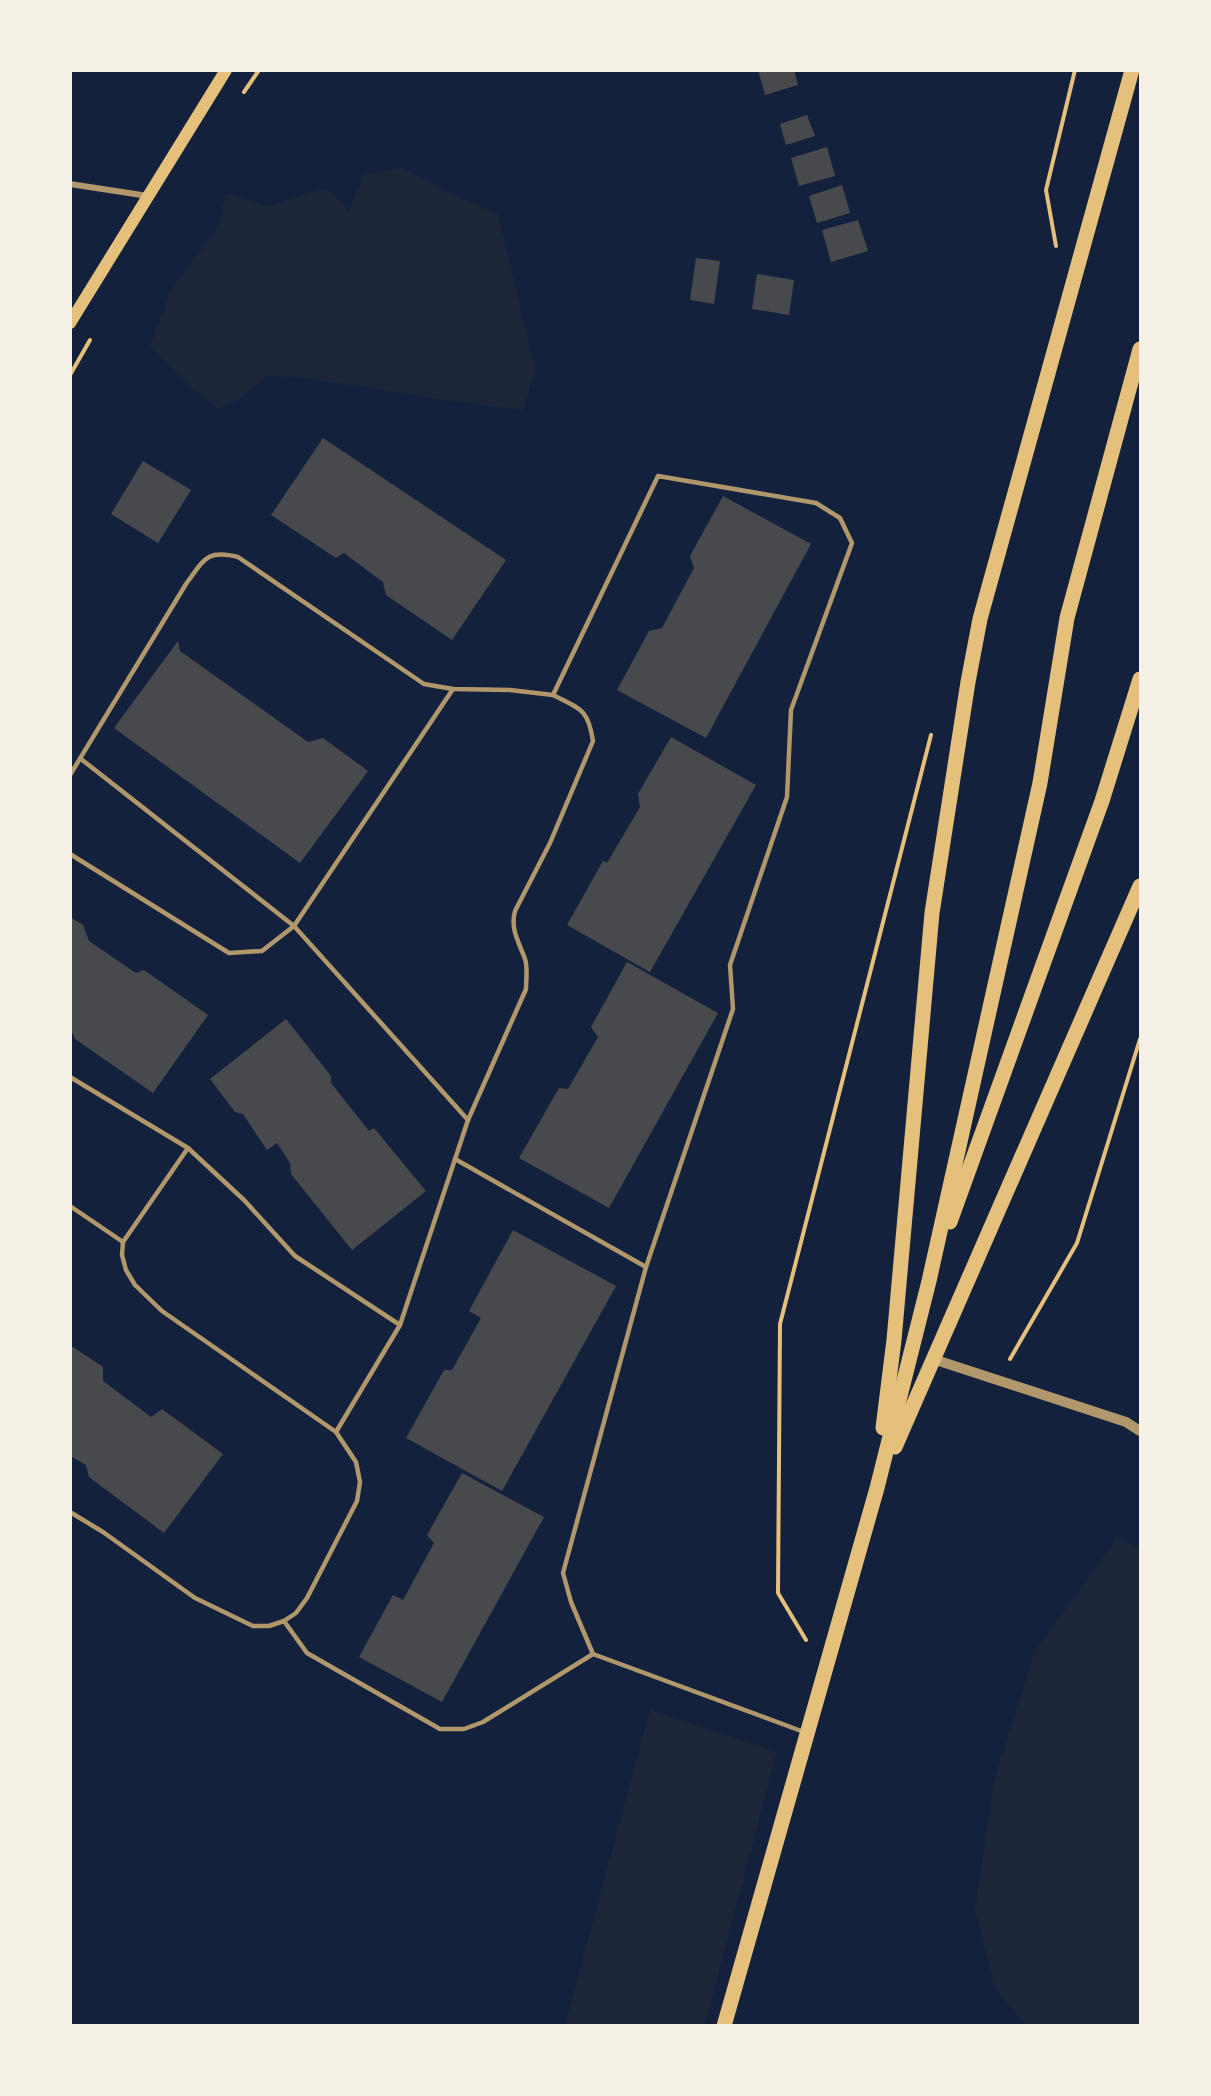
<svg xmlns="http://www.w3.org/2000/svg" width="1211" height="2096" viewBox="0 0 1211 2096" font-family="Overpass,sans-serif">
<rect width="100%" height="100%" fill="#14213d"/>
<!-- green -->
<g fill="#1d2539">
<path d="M403,168L448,192L498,214L535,369L523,410C437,402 353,382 268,375L239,399L218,409L178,375L150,346L172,288L218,227L226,193L266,206L326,188L349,211L363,174Z"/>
<polygon points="1117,1538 1140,1549 1140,2025 1025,2025 995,1988 975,1910 994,1782 1034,1653"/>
<polygon points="650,1710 777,1751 705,2025 565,2025"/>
</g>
<!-- building -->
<g fill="#48494c">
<polygon points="758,70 794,70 798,85 765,95"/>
<polygon points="807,115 815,136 786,145 780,124"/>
<polygon points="827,147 835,176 799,186 791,158"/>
<polygon points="842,185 850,213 817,223 809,196"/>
<polygon points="858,220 868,251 831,262 822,230"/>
<polygon points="696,258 720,261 714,304 690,300"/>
<polygon points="757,274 794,280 789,315 752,309"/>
<polygon points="323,438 506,560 452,640 386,595 383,582 344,553 336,558 271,515"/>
<polygon points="143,461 191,490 158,543 111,514"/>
<polygon points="723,496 811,544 706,738 617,690 649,631 662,628 694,568 690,556"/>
<polygon points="178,641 180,651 308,742 323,738 368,771 300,863 114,728"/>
<polygon points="671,737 756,785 650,972 567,925 603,861 607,863 640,807 638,794"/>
<polygon points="70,917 83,925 89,941 136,973 144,970 208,1015 153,1093 75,1039 70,1028"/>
<polygon points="627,962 718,1013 609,1208 519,1158 559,1088 568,1089 598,1037 591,1027"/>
<polygon points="286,1019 331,1076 331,1083 369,1131 374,1128 426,1191 352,1250 291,1174 290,1163 277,1143 267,1150 243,1114 235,1112 210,1079"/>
<polygon points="513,1230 616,1286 502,1491 406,1438 444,1370 452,1370 481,1318 469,1311"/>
<polygon points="70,1345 103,1367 103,1381 151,1417 162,1409 223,1454 164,1533 89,1477 86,1465 70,1456"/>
<polygon points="462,1473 544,1517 442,1702 359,1657 393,1595 403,1600 434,1543 427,1535"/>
</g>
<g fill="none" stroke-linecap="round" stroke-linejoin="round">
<!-- path -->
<g stroke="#e5c07b" stroke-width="4">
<polyline points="244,92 259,70"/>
<polyline points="1056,246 1046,190 1075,70"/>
<polyline points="70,375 90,340"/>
<polyline points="1010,1359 1077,1243 1140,1039"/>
<polyline points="806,1640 778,1593 780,1324 931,735"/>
</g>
<!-- service -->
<g stroke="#b1986c" stroke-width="4.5">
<polyline points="81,759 294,926 453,689"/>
<path d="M70,775L186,584C204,560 206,549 238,557L424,684L453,689L510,690L553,695"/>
<polyline points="70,854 229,953 262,951 294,926 468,1120"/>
<polyline points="70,1077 188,1148 123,1242 122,1255 126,1270 135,1285 162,1311 336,1432"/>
<polyline points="188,1148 244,1200 295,1256 400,1325"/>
<polyline points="455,1159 646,1267 563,1573 571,1602 593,1654"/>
<polyline points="70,1206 123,1242"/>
<path d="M70,1512L103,1532L195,1598L253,1626H269L284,1621L296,1613L307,1598L357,1501L360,1482L356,1462L336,1432L400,1325L468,1120L526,989C526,979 528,968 525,959C519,942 510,929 515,911L550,843L593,741C588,709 581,709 553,695L658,476L816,503L840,518L852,543L791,710L787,797L730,965L733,1009L646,1267"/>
<polyline points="284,1621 307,1653 440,1729 464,1729 483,1722 593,1654 804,1732"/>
</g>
<!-- minor -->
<polyline stroke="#b1986c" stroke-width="6" points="70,184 148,196"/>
<!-- tertiary -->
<polyline stroke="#b1986c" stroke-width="10" points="933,1359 1126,1422 1140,1431"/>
<!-- secondary -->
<polyline stroke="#e5c07b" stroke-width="12" points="70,323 226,70"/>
<!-- primary -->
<g stroke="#e5c07b" stroke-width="15">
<polyline points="950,1222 1102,801 1140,679"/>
<polyline points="883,1428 894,1340 932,913 968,682 980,619 1132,70"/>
<polyline points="895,1447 1140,886"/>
<polyline points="724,2026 877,1488 929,1281 1040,783 1067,618 1140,349"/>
</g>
</g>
<!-- border -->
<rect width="1211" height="2096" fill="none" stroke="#f6f1e7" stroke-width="144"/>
</svg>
